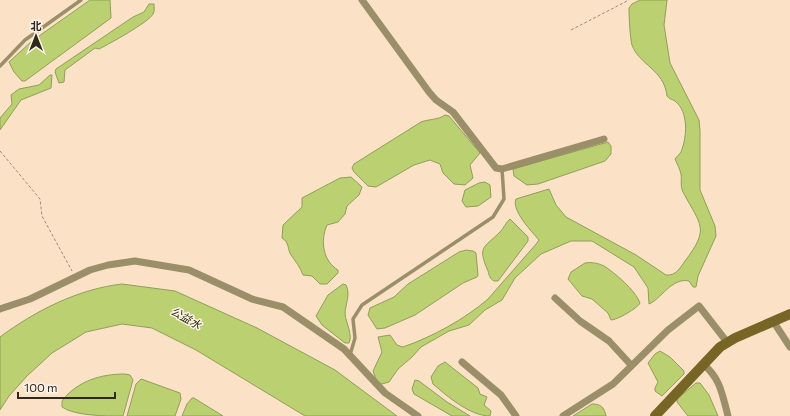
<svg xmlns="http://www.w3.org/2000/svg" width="790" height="416" viewBox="0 0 790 416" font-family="Commissioner,'Noto Sans SC',sans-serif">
<rect width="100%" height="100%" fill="#fbe2c7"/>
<!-- water -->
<g fill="#bbd171" stroke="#919e58">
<polygon points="90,0 110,0 111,18 25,81 22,81 14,72 9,62 32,41"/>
<path d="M640,0H667L664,25L670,63L699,120L700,131V190L715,226L716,236L698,276L696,287H693L689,281C672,277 660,300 649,304L648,288L634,267L592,241H571L541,254L515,278L502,300L485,310L469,325L449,331L421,347L412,357L398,369L389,382L382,384L377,382L373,371L382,352L378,337L390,335L397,345L403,347C432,337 465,319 488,299L537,243L539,240C532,232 511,210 516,199L549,189L556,205L566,217L636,255L666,275C676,276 680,268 685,261C710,228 701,226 683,192C680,186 682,180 681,174C680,169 677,164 675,159C677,156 679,155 681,152C687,137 689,112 675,101C672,99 669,99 667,96C664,69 639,65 632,45C630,38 629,16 629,8L632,4Z"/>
<path d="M149,4H154C154,7 155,11 153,14C149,22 109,44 99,49L95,48L65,70L64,82L59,83L55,72L56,69L133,17L144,12Z"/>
<polygon points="50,75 52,75 51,88 21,100 0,130 0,118 12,104 11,95 19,89 39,85"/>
<path d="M445,115L449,116L480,153L470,165L473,178L465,185L454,184L443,173L440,164L430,160L414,165L376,187L368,186L354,172L352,168L354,164L421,122C429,119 438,120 445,115Z"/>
<polygon points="608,142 611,146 611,154 605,161 538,184 527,185 514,176 513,169"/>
<path d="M351,177L362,187L359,195L347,206L345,214L338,222L327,225C320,241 323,261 338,270V273L327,284H320L312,276L303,275C300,267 296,262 291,255C287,249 290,243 282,238L283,225L302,207V198L340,178Z"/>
<polygon points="485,182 490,185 491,197 478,206 466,207 462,201 465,190 479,183"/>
<path d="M510,219L528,237V241L498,281H494C490,279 489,275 488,271C477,246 484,248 500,232C504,228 506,222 510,219Z"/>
<polygon points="466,250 473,251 476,253 478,275 477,277 463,283 415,315 385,328 377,329 368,315 370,308 394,297 408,284 459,252"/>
<path d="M585,263C591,262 598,263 604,266C614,272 636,291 640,303C638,308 617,320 611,320L608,313L592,299L582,296L568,279L571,272Z"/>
<path d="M122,284L175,291L257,328L335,370L397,416H305L196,350L152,328L122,324L86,332L52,353L27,376L9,396L0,410V337C35,311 78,289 122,284Z"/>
<path d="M343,284L346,285C351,294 345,305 345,314C346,323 353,335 349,343H345L322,325L316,316L328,295Z"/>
<polygon points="660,351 670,357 684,371 684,374 662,396 655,391 655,388 658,382 648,363 655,354"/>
<path d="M445,362L478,388L480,394L487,397L484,405L491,411L490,416C470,416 447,396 433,384L431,377L438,366Z"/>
<path d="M125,374L130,375L133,380L123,416C105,416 75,416 62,407V401C77,381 101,374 125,374Z"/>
<polygon points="141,379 180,393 181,399 175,416 127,416 136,384"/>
<polygon points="415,380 419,381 447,402 470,416 452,416 414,394 412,389"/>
<polygon points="696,383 700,383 709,395 718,416 688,416 677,402 677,399"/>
<polygon points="192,398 194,398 223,416 182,416 187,404"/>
<path d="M592,404C601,404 604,407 606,416H573Z"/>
</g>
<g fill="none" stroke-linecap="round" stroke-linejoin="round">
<!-- path -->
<g stroke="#9c8a77" stroke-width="1" stroke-dasharray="3 2" stroke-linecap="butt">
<polyline points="571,30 629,0"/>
<polyline points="0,151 40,199 42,216 72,271"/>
</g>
<!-- lane -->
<g stroke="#9a8f68" stroke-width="3.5">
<polyline points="0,66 25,40 81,0"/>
<polyline points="350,355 355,338 353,319 362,305 493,217 504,199 502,169"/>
</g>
<!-- street -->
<g stroke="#9a8f68" stroke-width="7">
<polyline points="362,0 429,92 436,100 453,112 496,168 502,169 604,139"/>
<polyline points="555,298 580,321 609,341 631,365"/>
<polyline points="0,309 30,299 90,270 108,265 135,261 189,270 252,299 283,307 344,349 385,393 418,416"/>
<polyline points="773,321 790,347"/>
<polyline points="462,362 501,395 516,416"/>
<path d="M703,364C721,379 722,394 728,416"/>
<polyline points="563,416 613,384 668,330 699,306 727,342"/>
</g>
<!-- secondary -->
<polyline stroke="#766525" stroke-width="10" points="655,416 720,347 735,338 790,314"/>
</g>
<g text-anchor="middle" stroke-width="3" stroke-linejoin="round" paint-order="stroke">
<!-- water labels -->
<g font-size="11" font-style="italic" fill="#293107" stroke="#fcf2e7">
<text transform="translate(186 318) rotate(29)" y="4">公益水</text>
</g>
</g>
<!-- north arrow -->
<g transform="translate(36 36)" stroke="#fcf2e7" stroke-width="3" paint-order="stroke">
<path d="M0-3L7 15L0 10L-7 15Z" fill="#30271d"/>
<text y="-6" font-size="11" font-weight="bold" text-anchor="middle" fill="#30271d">北</text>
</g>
<!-- scale -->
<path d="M18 392v6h97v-6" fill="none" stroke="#30271d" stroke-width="2"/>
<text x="24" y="392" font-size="12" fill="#30271d" stroke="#fcf2e7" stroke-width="3" paint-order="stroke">100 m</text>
</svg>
